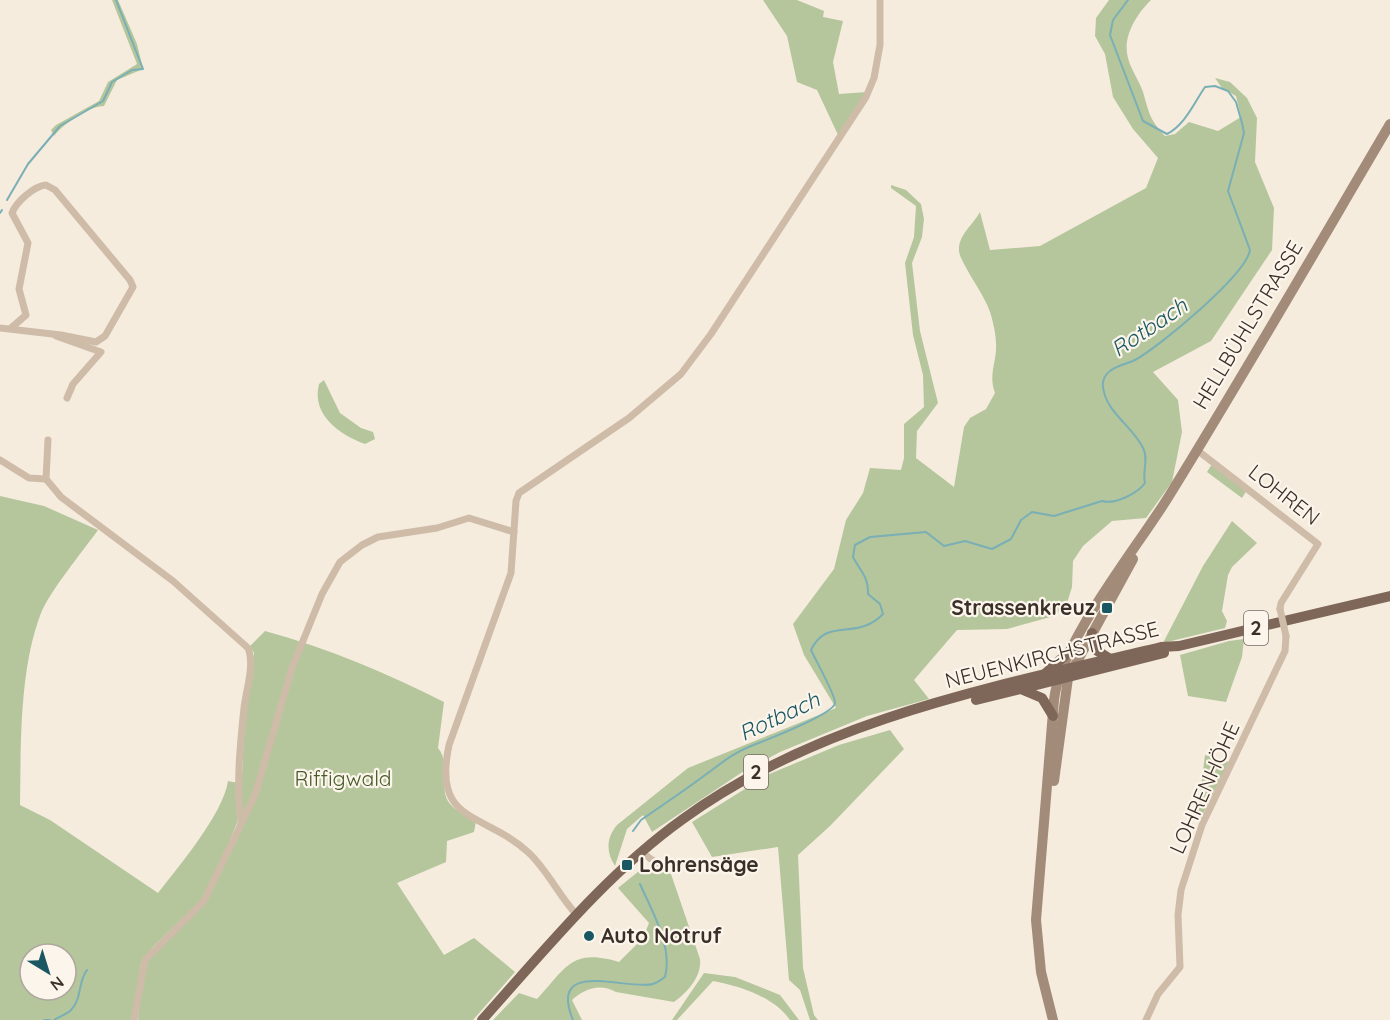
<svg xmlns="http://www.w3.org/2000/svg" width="1390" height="1020" viewBox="0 0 1390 1020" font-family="Quicksand,sans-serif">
<rect width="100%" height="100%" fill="#f5ecde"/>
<!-- green -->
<g fill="#b5c69c" fill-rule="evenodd">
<path d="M112,0H118L137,44L143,69L117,80L104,106C89,106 63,124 54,136L51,130L56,125L99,101L108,82L137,64Z"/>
<polygon points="763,0 797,0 824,11 823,17 843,21 833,62 839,94 867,92 839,137 817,90 797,82 787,36"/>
<path d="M1109,0H1151C1137,14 1122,36 1128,58C1131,70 1139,80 1143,92C1149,112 1149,119 1165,136L1175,134L1189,122L1218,131L1241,117L1236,96L1222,88L1215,78L1230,82L1247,98L1257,118L1255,162L1274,208L1272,250L1211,341L1153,372L1178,400L1182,432L1172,482L1146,518L1112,521L1083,546L1073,561L1072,587L1067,603L1054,616L1007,629L957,630L914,680L929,699L867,716L780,752L741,773L652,832L643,815L627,829L615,866C606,852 606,838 617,825L688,768L836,708L804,655L793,624L834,569L846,520L863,493L870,468L901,470L904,458V424L924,407L923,375L913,335L905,263L914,237L916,206L891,188V185L906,190L921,204L924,219L922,237L912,263L920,331L938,403L917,431L916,458L954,487L964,427L970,418L986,409L995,393C988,375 997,362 996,344C996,335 993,321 990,312C985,295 960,263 959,251C958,235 973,225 980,212L990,250L1040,246L1146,188L1158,158L1133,129L1113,97L1105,54L1095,36L1096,18Z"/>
<path d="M324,380L340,413L361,428L373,432L375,439L365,444C340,435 311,415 319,384Z"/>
<polygon points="1212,464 1247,490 1242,498 1207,472"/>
<path d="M0,496L44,506L98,530C83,551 50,591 41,613C19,670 21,745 20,805L50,820L158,893C179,866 223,814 228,781L238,783L237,823L216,873L202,899L152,948L141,964L133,1020H0ZM30,954H66V990H30Z"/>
<polygon points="1232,521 1257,543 1232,567 1228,575 1222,611 1227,621 1225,628 1163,643 1203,566"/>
<path d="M265,631C328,648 386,673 444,702L438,748C452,764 436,791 452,806C458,812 468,816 476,821L474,832L447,841L446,862L397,883L444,955L474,938L515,972L473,1020H138L140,986L148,960L199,910L245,817L241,808V796L245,714L254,653L250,646Z"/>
<polygon points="1244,639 1242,657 1226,702 1188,696 1180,655 1229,641"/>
<polygon points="890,730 904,749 830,826 798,855 803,968 814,1015 818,1020 810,1020 800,990 789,980 778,847 712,857 692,822 767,775 839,745"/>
<polygon points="1205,755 1229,762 1201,818 1198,812"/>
<path d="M644,867L671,874L700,959C702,976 688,992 674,1002L616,992C600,983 585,988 572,1000L582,1020H493L519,993L537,999C567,967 571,948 619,962L643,938L649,923L618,888Z"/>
<path d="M704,973L735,977L780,995L799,1020H790C774,997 740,986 713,981L677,1020H672Z"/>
</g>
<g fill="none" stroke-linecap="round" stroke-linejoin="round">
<!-- stream -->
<g stroke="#79afb5" stroke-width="2">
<polyline points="7,200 28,164 60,126 103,101 112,82 132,70 143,69 116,0"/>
<polyline points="0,213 2,210"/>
<path d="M633,831L641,820C661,806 681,793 701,778C717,767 732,753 751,746C764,741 834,714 835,703C836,696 816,661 811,650C827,616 856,642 883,614L880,604L868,594C869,577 860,571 853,557L855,545L870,537L926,532L944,546L965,541L992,549L1011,539L1021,520L1032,512L1054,516L1102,501C1115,505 1138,493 1145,483C1142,471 1149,459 1143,448C1133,426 1106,413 1103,387C1102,381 1105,374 1110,371C1117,365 1127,364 1135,360C1159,347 1246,275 1250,250L1228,191L1244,133L1242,123L1236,102L1228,91L1215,86L1205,87C1194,103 1185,125 1167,134L1143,121L1110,35L1113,20L1128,0"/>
<polyline points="44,1020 50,1020"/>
<path d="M54,1020C59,1017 67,1014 71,1010C82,999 78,981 87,970"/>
<path d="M573,1020C547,957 628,991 653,984C657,983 662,979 665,977C673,947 652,911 640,884"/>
</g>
<!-- minor -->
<g stroke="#cfbca8" stroke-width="7">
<path d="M0,328L61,335L96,342L105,336L133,287L130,280L55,190L46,185C34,186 16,202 12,213L28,243L19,289L26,315L10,329"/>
<polyline points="56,336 101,352 73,384 67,398"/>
<path d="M48,440L46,479L61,497L173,581L248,648C255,665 246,690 244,708C240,745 236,786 241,823"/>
<polyline points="1197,450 1318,544 1281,603 1280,609"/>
<polyline points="0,460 29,478 46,479"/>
<path d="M642,852C654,863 664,868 680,862"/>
<path d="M577,915C559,896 548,871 529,853C484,811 432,825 449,745L511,573L516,501L519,493L629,418L681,374L711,334L866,97L874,78L880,45V0"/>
<polyline points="134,1020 145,960 204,901 255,795 292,668 322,594 340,562 362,545 378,537 437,528 469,518 514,532"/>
<polyline points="1146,1020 1158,994 1180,967 1178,915 1181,890 1202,825 1285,651 1286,636"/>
</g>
<!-- secondary -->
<g stroke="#a38b79" stroke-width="10">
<polyline points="1054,781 1068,678 1133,559"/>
<path d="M1053,1020L1041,972L1036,920L1054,700C1060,642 1137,548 1169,496C1245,373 1317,248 1390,124"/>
</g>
<!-- primary -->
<g stroke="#7e6758" stroke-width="10">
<polyline points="1092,633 1096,650 1110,659"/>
<polyline points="1046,673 1072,649"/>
<polyline points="1023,690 1042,698 1053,716"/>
<polyline points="976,700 1164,653"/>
<path d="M482,1020C545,950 606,874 683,819C822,718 997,686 1161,647L1179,646L1390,596"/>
</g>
<!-- minor-bridge -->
<polyline stroke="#cfbca8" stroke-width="7" points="1280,609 1286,636"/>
</g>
<!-- markers -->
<g fill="#195862" stroke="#fcf5eb" stroke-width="2">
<rect x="1101" y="602" width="12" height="12" rx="3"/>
<rect x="621" y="859" width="12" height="12" rx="3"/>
<circle cx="589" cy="936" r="6"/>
</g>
<g text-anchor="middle" stroke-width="4.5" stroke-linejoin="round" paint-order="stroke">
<!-- shield labels -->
<g fill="#fcf5eb" stroke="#756b63" stroke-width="1.5">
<rect x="1244" y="611" width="24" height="34" rx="4.5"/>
<rect x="744" y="755" width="24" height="34" rx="4.5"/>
</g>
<g font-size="20" font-weight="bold" fill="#3b3029">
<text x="1256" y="635">2</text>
<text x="756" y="779">2</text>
</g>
<!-- street labels -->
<g font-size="21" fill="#3b3029" stroke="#fcf5eb">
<text transform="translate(1248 325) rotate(-59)" y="7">HELLBÜHLSTRASSE</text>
<text transform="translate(1284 495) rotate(38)" y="7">LOHREN</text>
<text transform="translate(1052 655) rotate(-14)" y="7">NEUENKIRCHSTRASSE</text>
<text transform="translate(1205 788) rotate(-66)" y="7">LOHRENHÖHE</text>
</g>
<!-- poi labels -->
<g font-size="21" font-weight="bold" fill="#3b3029" stroke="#fcf5eb" text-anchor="start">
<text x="1095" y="615" text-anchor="end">Strassenkreuz</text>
<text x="639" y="872">Lohrensäge</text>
<text x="601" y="943">Auto Notruf</text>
</g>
<!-- park labels -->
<g font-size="21" fill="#475c2a" stroke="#fcf5eb">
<text x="343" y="786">Riffigwald</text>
</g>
<!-- water labels -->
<g font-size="22" font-style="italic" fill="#195862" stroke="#fcf5eb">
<text transform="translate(1149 327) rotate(-34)" y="8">Rotbach</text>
<text transform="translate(779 716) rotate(-25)" y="8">Rotbach</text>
</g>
</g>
<!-- north arrow -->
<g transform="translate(48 972) rotate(142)"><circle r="28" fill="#fcf5eb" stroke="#afa69d" stroke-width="1.5"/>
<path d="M0-4.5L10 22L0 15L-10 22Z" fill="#195862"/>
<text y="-9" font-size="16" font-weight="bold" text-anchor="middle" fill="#3b3029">N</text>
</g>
</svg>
